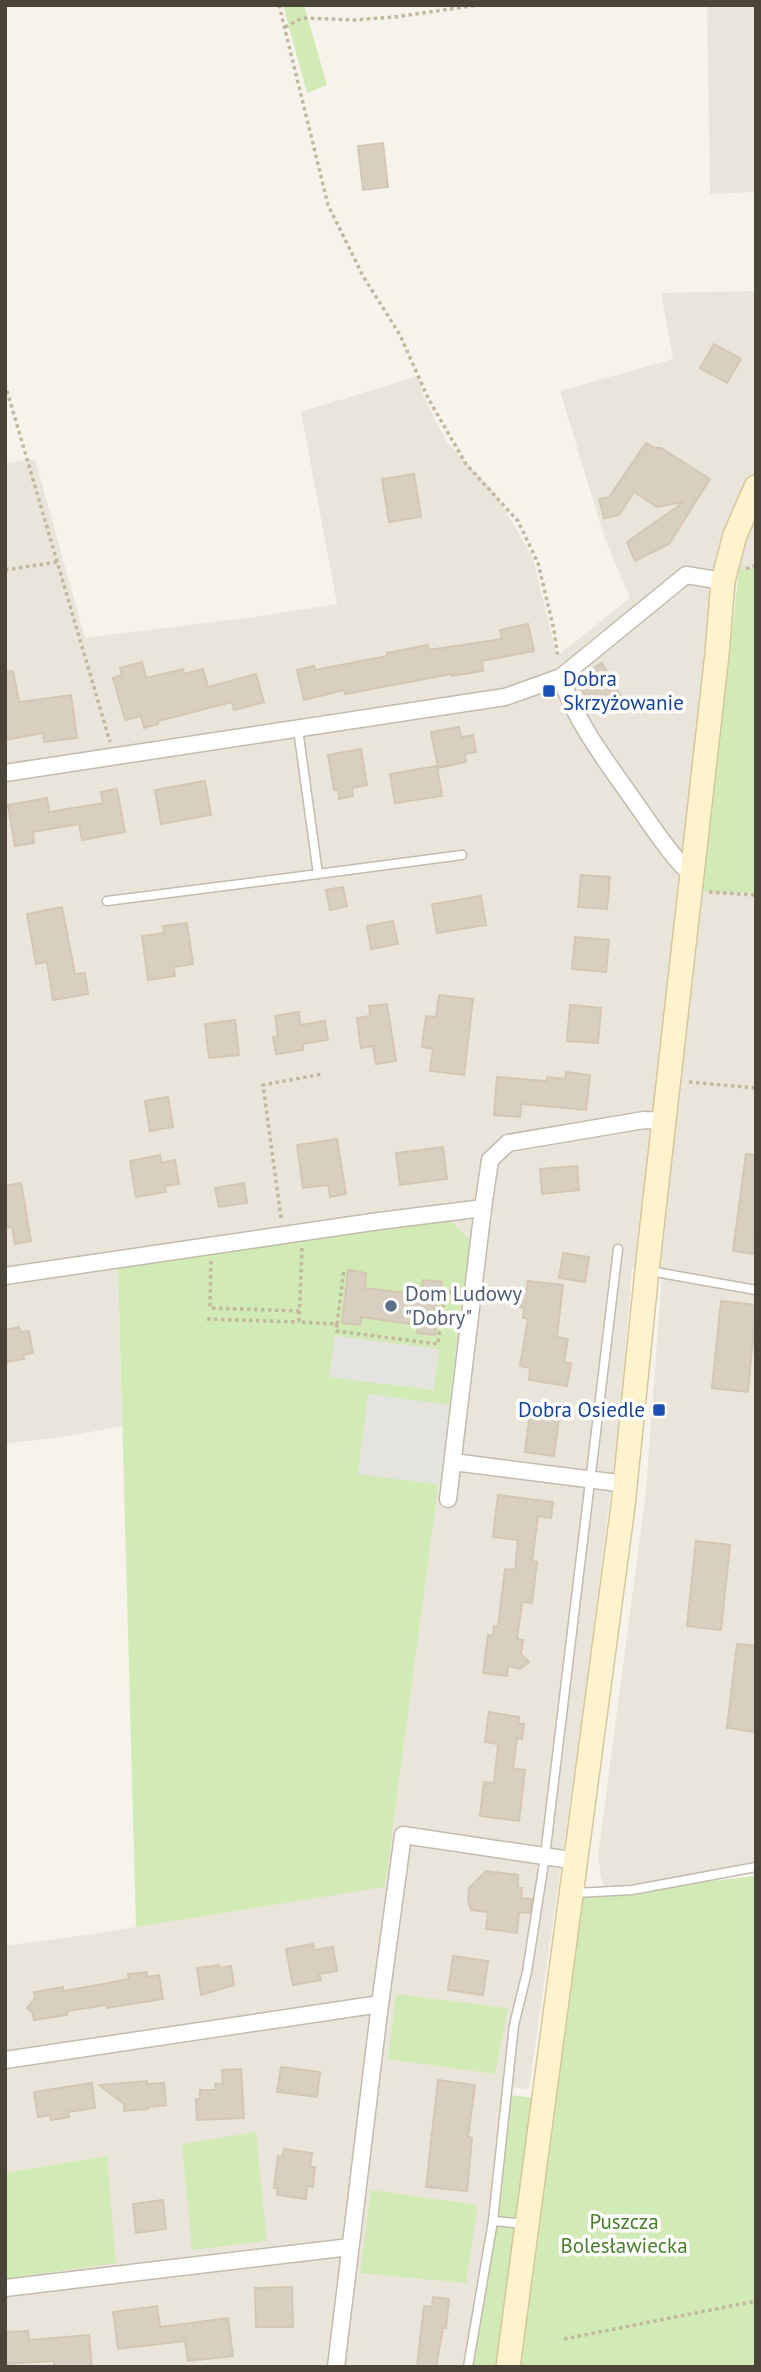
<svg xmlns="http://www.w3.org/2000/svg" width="761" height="2372" viewBox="0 0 761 2372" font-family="'PT Sans',sans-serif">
<rect width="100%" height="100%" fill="#f6f3ec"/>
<!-- residential -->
<g fill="#eae5da">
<polygon points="707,5 756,5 756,192 710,194"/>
<polygon points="756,291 756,567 738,570 702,890 756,893 756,1867 607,1893 601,1877 598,1856 646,1491 662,1274 632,1268 620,1418 583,1711 529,2089 505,2087 493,2221 471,2367 5,2367 5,1946 93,1934 385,1886 471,1242 118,1267 122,1426 68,1436 5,1444 5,463 35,459 85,638 261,616 337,604 301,412 418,376 424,397 446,441 495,493 533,558 557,656 630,598 604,536 560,391 673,359 661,293"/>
</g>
<!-- green -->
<g fill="#d2eab5">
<polygon points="283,5 304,5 327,85 307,93"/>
<polygon points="756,567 756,893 702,891 739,570"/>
<polygon points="450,1220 471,1241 385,1887 136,1927 118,1267"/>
<polygon points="756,1876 756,2367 473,2367 510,2095 545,2099 571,1897"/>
<polygon points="396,1994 508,2008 495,2074 388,2059"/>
<polygon points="256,2132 267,2241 192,2250 182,2144"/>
<polygon points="107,2156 116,2263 5,2279 5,2173"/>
<polygon points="371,2190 478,2205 466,2283 360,2273"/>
</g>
<!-- parking -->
<g fill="#e5e3e0">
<polygon points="335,1336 439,1349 434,1390 329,1377"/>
<polygon points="368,1394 451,1405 441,1485 358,1474"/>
</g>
<!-- building -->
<g fill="#d8cfc1" stroke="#d3c7b4" stroke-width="2">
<polygon points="383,143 388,187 363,190 358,146"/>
<polygon points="714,344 741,359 727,383 700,368"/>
<polygon points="646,443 655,448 661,448 710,479 669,544 635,561 627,542 684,502 657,507 634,492 619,515 604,518 599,499 609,497"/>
<polygon points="414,474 421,517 389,522 382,479"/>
<polygon points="528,624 534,651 482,661 483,671 452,676 451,674 345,694 344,690 304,700 297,670 314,666 315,670 387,656 387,653 428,645 429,650 502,639 500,630"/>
<polygon points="142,662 146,678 183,669 184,674 203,669 208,687 256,674 264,702 234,710 232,702 158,721 158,724 144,728 141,716 125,720 113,678 122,675 120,668"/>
<polygon points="602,663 621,697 594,712 576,679"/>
<polygon points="13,671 19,702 71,695 77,738 44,742 43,733 5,740 5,672"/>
<polygon points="459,727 461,737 473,735 476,752 465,754 466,762 438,768 431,732"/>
<polygon points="361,749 367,785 352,788 353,796 339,799 338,789 334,790 328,755"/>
<polygon points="437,766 442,796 395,803 390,774"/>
<polygon points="205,781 211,815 161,824 155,790"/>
<polygon points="117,789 125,832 82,840 79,824 33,832 34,843 15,846 8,805 47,798 49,812 103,803 101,792"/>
<polygon points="581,875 610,877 607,909 578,907"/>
<polygon points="343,887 347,906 330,910 326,890"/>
<polygon points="481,896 486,925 437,933 432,904"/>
<polygon points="62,907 75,974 85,973 88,994 53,1000 47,962 36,964 27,914"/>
<polygon points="393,921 398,944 371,949 367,926"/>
<polygon points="187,923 193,964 174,967 175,976 148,980 142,936 164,933 163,926"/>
<polygon points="575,937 609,940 606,972 572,969"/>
<polygon points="439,995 473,999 464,1075 430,1071 433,1049 422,1047 426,1016 436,1017"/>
<polygon points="387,1004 396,1061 376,1064 373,1046 361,1048 357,1018 370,1016 369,1006"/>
<polygon points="570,1005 601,1008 598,1043 567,1041"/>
<polygon points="299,1012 300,1025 325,1021 328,1040 303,1044 303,1050 276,1054 273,1037 278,1036 275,1016"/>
<polygon points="235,1020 239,1055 209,1058 205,1024"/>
<polygon points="566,1072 590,1075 586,1110 521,1104 520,1117 494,1115 497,1077 546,1081 547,1077 565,1079"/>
<polygon points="168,1097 173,1127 150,1131 145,1101"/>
<polygon points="337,1139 346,1194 330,1197 328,1185 303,1188 297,1145"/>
<polygon points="443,1147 447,1179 400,1185 396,1153"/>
<polygon points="746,1154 756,1155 754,1254 733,1251"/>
<polygon points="160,1155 161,1163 175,1160 179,1184 165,1186 166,1192 136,1197 130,1161"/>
<polygon points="577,1166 579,1190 542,1194 540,1169"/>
<polygon points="21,1183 31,1241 15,1244 12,1227 5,1228 5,1186"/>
<polygon points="244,1183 247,1203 219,1207 215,1188"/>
<polygon points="563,1253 589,1257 585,1282 559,1278"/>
<polygon points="348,1270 366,1273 365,1288 422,1295 423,1280 442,1282 435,1335 417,1333 418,1325 361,1317 360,1325 342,1323"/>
<polygon points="528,1281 563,1285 557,1337 568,1339 564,1362 571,1363 567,1386 529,1380 530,1368 520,1366 528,1319 523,1318 524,1308 519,1307 522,1288 527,1289"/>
<polygon points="721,1301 756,1305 748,1392 712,1388"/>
<polygon points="19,1327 20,1332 29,1331 33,1353 23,1355 24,1359 5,1362 5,1330"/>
<polygon points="530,1414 559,1418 554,1456 525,1452"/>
<polygon points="498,1495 553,1502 551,1518 538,1516 532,1561 537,1562 532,1603 522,1602 517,1639 523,1640 521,1654 529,1662 520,1669 508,1666 507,1676 483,1673 488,1635 493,1636 494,1626 498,1627 505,1569 515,1570 518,1540 493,1537"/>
<polygon points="696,1541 730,1545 721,1630 687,1626"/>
<polygon points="737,1644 756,1646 756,1732 727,1728"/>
<polygon points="489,1712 519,1717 518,1724 524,1724 522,1739 517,1738 513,1769 525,1770 519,1821 480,1816 484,1782 494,1783 498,1744 485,1742"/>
<polygon points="486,1871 518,1875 518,1888 522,1888 521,1898 532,1899 530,1913 519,1912 517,1933 486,1929 488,1912 471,1910 468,1900 469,1888"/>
<polygon points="313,1944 314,1950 333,1947 337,1971 319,1974 321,1980 293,1985 286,1949"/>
<polygon points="453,1956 488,1961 483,1995 448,1990"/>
<polygon points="219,1965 220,1968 231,1966 234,1985 201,1995 197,1968"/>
<polygon points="147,1972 147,1977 159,1975 163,1999 107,2008 106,2005 67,2011 67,2015 34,2020 32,2012 27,2008 35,1998 34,1992 63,1987 63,1991 103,1984 129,1979 128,1974"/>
<polygon points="281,2067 320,2072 317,2097 277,2092"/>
<polygon points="241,2069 244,2118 197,2120 196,2099 200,2099 200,2090 216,2090 215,2084 223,2084 222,2070"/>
<polygon points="438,2080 475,2085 468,2137 472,2138 467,2191 426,2187"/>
<polygon points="147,2081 147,2084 164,2083 166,2105 147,2107 148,2109 124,2111 124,2104 99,2085"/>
<polygon points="92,2083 95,2108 68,2112 69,2117 59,2119 51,2120 50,2115 38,2117 34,2092"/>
<polygon points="284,2149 312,2153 310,2167 315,2167 313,2187 307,2186 306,2199 277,2195 278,2188 274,2188 278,2156 282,2157"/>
<polygon points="163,2200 166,2229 136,2233 133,2204"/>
<polygon points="292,2287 293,2327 256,2327 255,2288"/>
<polygon points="433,2297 449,2299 446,2328 443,2328 436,2367 417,2367 424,2306 432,2307"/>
<polygon points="157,2306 160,2327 228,2318 233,2356 188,2361 185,2341 118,2349 113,2312"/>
<polygon points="28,2331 29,2340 89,2335 92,2367 54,2367 54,2361 5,2364 5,2332"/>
</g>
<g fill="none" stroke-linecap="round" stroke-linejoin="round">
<!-- service casing -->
<g stroke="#c2bbae" stroke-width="11">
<g id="service">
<polyline points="318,874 462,855"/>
<polyline points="107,901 318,874 298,729"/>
<polyline points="650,1271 756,1290"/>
<polyline points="575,1893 632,1890 756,1867"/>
<polyline points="493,2221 526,2224"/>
<polyline points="468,2367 493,2221 514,2025 527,1972 545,1856 618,1249"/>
</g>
</g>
<!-- minor casing -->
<g stroke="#c2bbae" stroke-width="19">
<g id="minor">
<path d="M561,677C575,721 606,761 632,798C651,825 669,853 692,876"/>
<polyline points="5,773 505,697 561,677 686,575 723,581"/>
<polyline points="5,1276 379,1221 483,1208 490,1160 508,1143 644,1120 665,1121"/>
<polyline points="453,1462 626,1484"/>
<polyline points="448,1499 483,1208"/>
<polyline points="5,2060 380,2004"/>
<polyline points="5,2288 350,2247"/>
<polyline points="336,2367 380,2004 403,1835 577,1861"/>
</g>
</g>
<!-- secondary casing -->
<g stroke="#d6c79b" stroke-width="26">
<polyline id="secondary" points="508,2367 623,1506 647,1270 717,654 723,581 735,535 756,487"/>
</g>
<!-- path -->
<g stroke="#c4b79f" stroke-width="3.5" stroke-dasharray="3.5 3.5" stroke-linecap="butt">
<polyline points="279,5 328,205 363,276 400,335 428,398 466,464 518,521 538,563 554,630 558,658"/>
<polyline points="285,27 302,18 355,20 394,17 477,5"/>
<polyline points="5,384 110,742"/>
<polyline points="746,569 756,565"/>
<polyline points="5,570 57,562"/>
<polyline points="709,892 756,895"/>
<polyline points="689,1082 756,1088"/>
<polyline points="281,1218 263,1085 322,1074"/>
<polyline points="302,1248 299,1322 337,1324 344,1269"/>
<polyline points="211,1261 210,1308 299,1311"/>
<polyline points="207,1319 299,1322"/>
<polyline points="337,1324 336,1331 438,1344 445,1291 458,1293"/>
<polyline points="564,2339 756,2301"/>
</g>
<!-- service -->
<use href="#service" stroke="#fff" stroke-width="8"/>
<!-- minor -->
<use href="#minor" stroke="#fff" stroke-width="16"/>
<!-- secondary -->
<use href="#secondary" stroke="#fff3cd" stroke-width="23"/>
</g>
<!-- markers -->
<g fill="#1a4fb4" stroke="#fff" stroke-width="2.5">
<rect x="542" y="684" width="14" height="14" rx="3.5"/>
<rect x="652" y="1403" width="14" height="14" rx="3.5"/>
</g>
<circle fill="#5c6f8a" stroke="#fff" stroke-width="2.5" cx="391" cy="1306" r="7"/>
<g text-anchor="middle" stroke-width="7" stroke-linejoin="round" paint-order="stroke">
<!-- transit labels -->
<g font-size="21" fill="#164399" stroke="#fff" text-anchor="start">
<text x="563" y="686">Dobra<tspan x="563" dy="24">Skrzyżowanie</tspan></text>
<text x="645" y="1417" text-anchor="end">Dobra Osiedle</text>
</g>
<!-- service labels -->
<g font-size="21" fill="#4e5e75" stroke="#fff" text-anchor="start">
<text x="405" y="1301">Dom Ludowy<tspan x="405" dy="24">"Dobry"</tspan></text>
</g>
<!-- park labels -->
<g font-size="21" fill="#4a7f2a" stroke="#fff">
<text x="624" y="2229">Puszcza<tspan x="624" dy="24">Bolesławiecka</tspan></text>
</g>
</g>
<!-- border -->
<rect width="761" height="2372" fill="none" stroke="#4b4439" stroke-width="14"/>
</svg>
